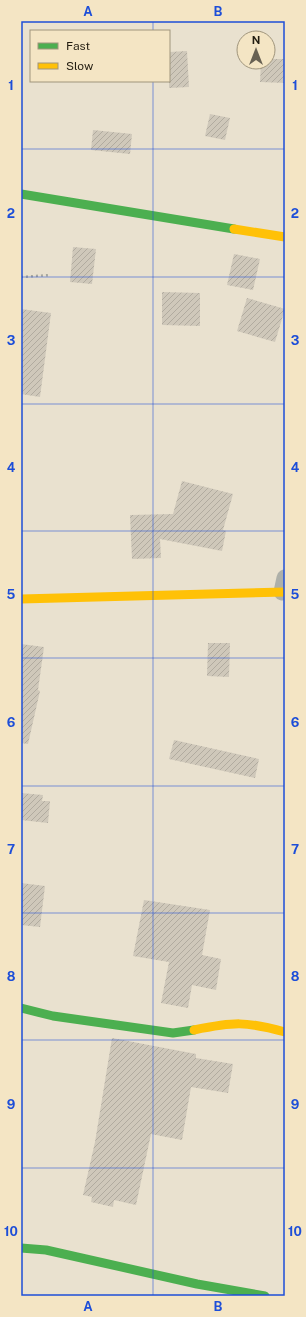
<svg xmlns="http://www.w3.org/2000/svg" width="306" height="1317" viewBox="0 0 306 1317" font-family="'Public Sans',sans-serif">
<defs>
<pattern id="building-hatch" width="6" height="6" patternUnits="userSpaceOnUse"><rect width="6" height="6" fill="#cfc8ba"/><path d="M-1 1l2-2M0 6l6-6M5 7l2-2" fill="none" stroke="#b1ab9f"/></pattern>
</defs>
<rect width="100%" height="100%" fill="#e9e1cf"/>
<!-- building -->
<g fill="url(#building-hatch)">
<polygon points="187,51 189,87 169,88 169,52"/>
<polygon points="268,59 285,59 285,83 260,82 261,62 268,62"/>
<polygon points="210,114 230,118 225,140 205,136"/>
<polygon points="93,130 132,134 130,154 91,150"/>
<polygon points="73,247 96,249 92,284 70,282"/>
<polygon points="234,254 260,259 253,290 227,285"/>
<polygon points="162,292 200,293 200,326 162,325"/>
<polygon points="247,298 285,309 275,342 237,331"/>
<polygon points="21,309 51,313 40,397 21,394"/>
<polygon points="182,481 233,494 223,530 226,531 222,551 160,539 161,558 132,559 130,515 173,514"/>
<polygon points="208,643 230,643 229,677 207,676"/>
<polygon points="21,644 44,647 38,690 40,691 28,744 21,743"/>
<polygon points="174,740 259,759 255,778 169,759"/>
<polygon points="21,793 43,795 42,801 50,801 48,823 21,820"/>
<polygon points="21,883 45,886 40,927 21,925"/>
<polygon points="144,900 210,910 202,955 221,959 216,990 192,985 188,1008 161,1003 169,962 133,956"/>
<polygon points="112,1038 196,1054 196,1058 233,1064 228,1093 191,1087 182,1140 151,1134 136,1205 114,1200 113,1207 91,1202 92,1197 83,1195 95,1142"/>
</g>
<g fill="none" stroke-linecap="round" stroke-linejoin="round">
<!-- path -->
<polyline stroke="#a8a79e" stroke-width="2.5" stroke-dasharray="2 3" stroke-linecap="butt" points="21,277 50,275"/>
<!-- street -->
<polyline stroke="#aeb0a9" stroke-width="17" points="282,592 285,578"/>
<!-- fast -->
<g stroke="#4caf50" stroke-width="9">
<polyline points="21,194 234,229"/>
<polyline points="21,1008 53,1016 173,1033 194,1030"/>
<polyline points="21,1248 46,1250 197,1284 265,1296"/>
</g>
<!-- slow -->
<g stroke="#ffc107" stroke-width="9">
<polyline points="234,229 285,237"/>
<polyline points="21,599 285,592"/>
<path d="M194,1030C234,1022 245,1021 285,1032"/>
</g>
</g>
<!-- grid -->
<path fill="none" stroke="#1d4ed8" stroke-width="1" stroke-opacity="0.55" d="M153,21V31M153,81V1296M21,149H285M21,277H285M21,404H285M21,531H285M21,658H285M21,786H285M21,913H285M21,1040H285M21,1168H285"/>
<!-- border -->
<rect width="306" height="1317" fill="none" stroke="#f4e5c4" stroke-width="44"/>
<!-- legend -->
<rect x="30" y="30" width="140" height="52" fill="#f4e5c4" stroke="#a0957c"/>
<rect x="38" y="43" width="20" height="6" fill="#4caf50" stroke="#a0957c"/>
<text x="66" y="50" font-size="12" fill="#221c10">Fast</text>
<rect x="38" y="63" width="20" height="6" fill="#ffc107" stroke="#a0957c"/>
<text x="66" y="70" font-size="12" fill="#221c10">Slow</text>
<!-- north arrow -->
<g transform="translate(256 50)"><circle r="19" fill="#f4e5c4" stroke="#a0957c"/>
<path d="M0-3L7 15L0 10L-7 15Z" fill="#686153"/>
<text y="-6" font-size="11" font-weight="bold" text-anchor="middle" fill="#221c10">N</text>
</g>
<rect x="22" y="22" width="262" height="1273" fill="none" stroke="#1d4ed8" stroke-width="1.5"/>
<g font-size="13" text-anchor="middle" font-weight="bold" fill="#1d4ed8">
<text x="88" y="16">A</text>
<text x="218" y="16">B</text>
<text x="11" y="90">1</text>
<text x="295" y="90">1</text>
<text x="11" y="218">2</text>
<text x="295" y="218">2</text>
<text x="11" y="345">3</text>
<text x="295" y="345">3</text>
<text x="11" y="472">4</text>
<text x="295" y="472">4</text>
<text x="11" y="599">5</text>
<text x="295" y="599">5</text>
<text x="11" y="727">6</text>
<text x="295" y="727">6</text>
<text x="11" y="854">7</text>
<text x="295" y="854">7</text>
<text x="11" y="981">8</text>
<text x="295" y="981">8</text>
<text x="11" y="1109">9</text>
<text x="295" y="1109">9</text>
<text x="11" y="1236">10</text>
<text x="295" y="1236">10</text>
<text x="88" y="1311">A</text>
<text x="218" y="1311">B</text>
</g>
</svg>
